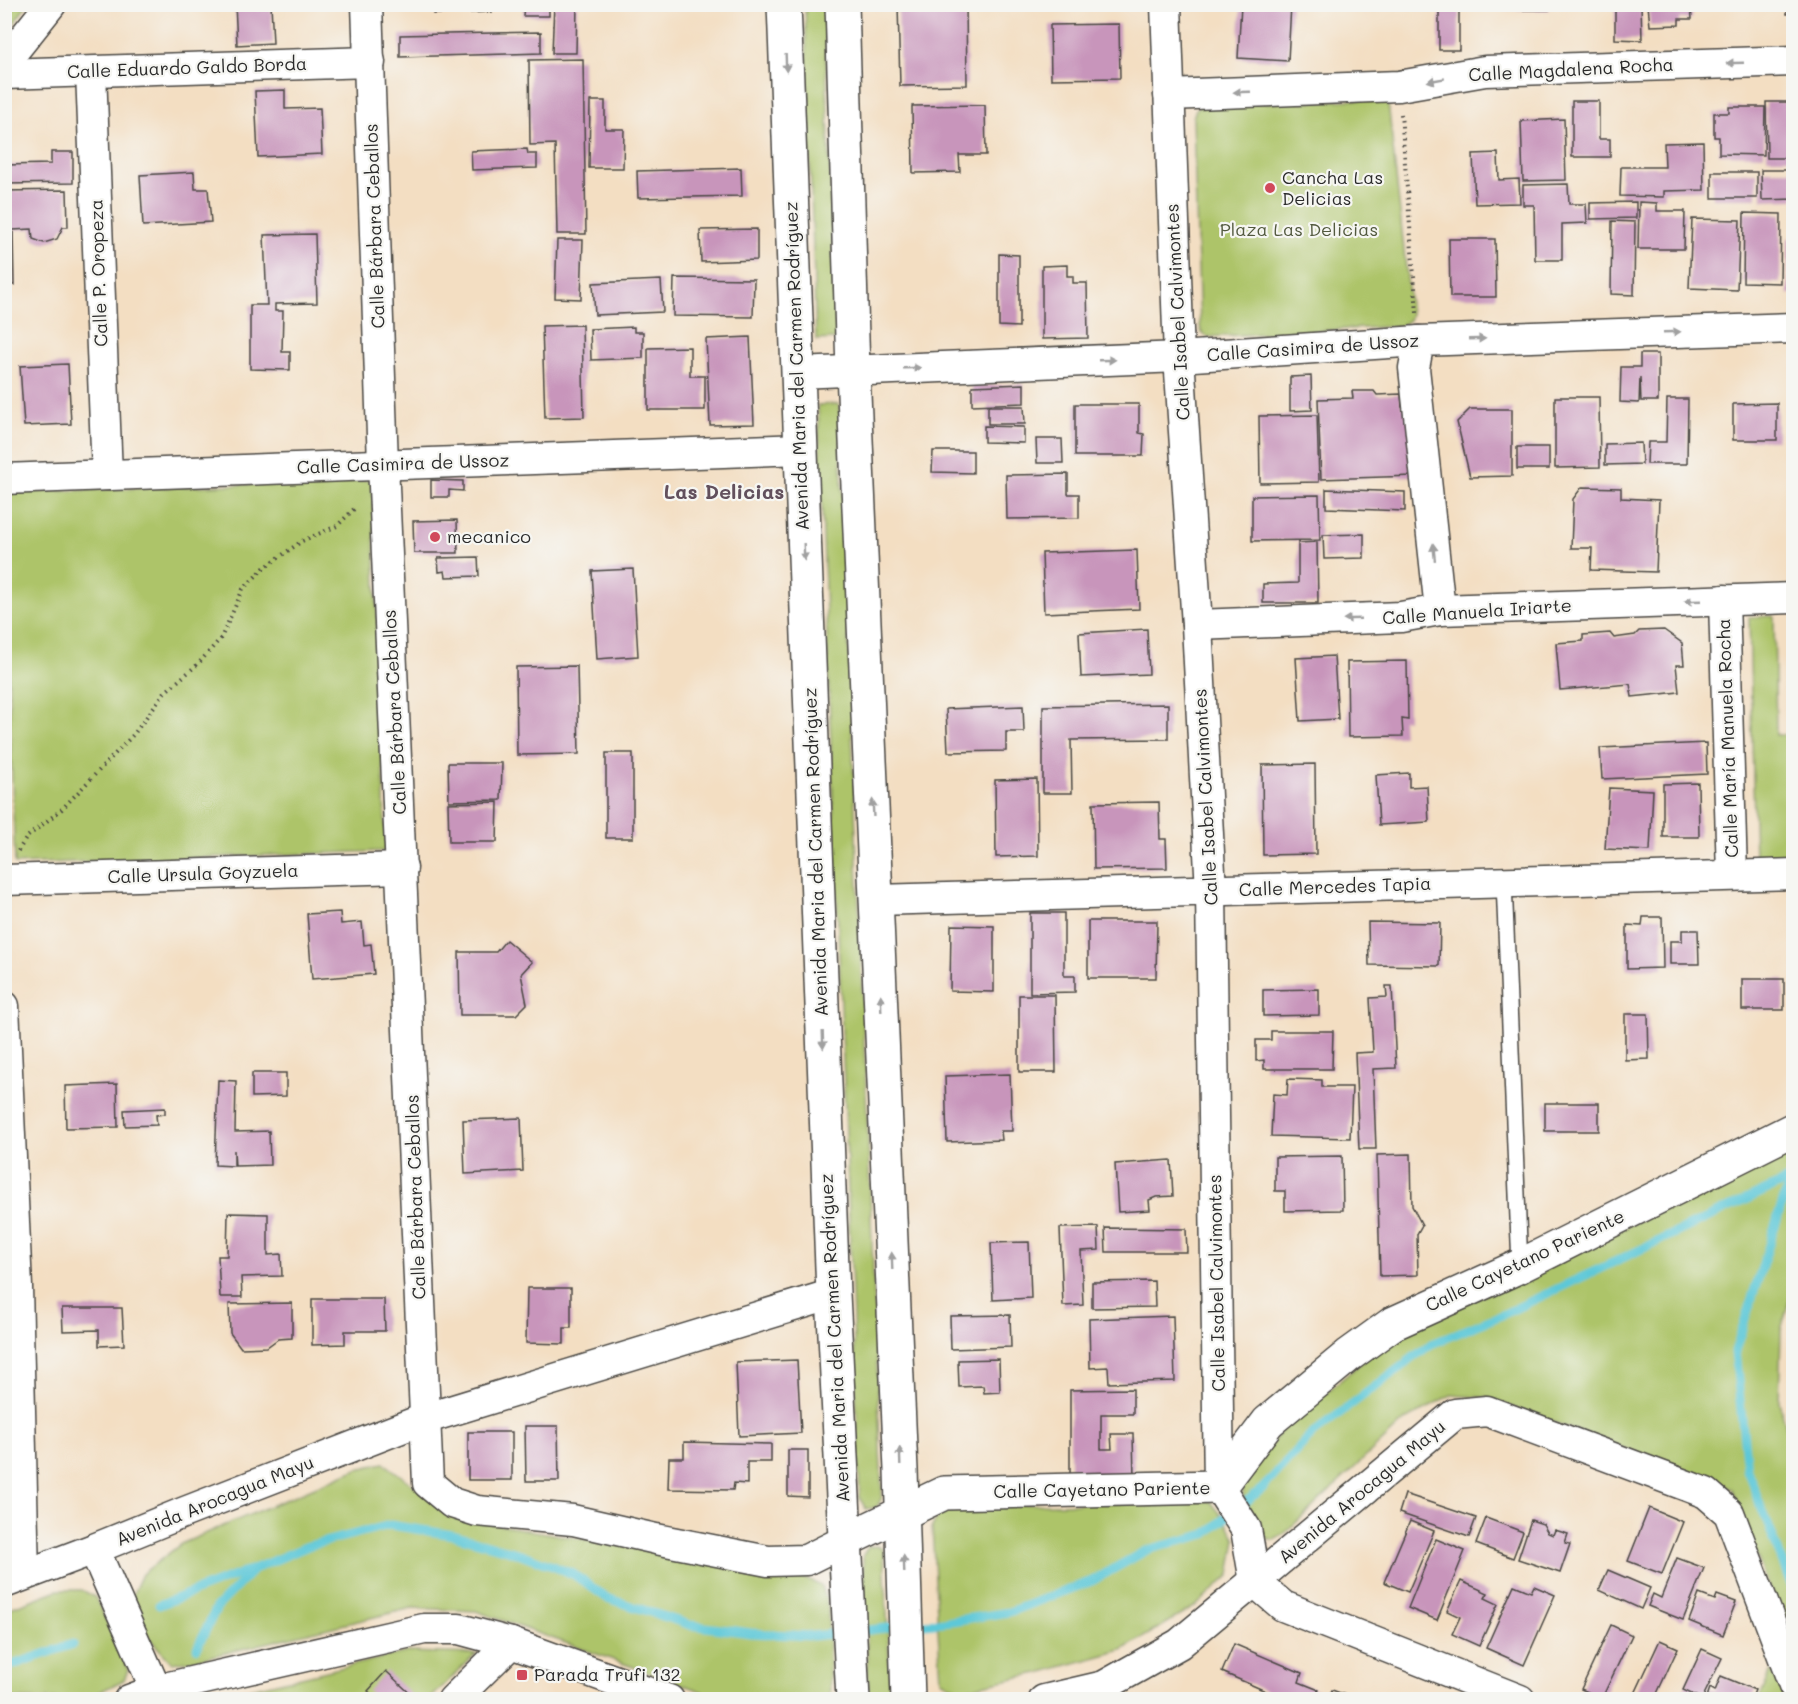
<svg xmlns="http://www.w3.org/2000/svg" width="1798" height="1704" viewBox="0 0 1798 1704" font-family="Mali,sans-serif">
<rect width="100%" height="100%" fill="#f6f6f2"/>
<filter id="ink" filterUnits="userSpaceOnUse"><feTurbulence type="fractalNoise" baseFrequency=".0167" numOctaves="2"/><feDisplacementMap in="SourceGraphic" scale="12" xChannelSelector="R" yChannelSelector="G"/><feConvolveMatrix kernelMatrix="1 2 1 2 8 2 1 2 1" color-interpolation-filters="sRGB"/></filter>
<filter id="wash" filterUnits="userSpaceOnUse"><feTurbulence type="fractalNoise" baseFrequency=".008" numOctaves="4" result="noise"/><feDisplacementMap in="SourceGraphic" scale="24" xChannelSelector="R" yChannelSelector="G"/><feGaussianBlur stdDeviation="1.35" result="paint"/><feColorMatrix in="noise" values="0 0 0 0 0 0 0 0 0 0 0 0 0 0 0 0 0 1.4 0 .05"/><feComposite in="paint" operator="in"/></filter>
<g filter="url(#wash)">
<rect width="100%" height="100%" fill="#f3dec2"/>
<!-- green -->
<g fill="#adc469" stroke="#6c784a" stroke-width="1.5">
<polygon points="5,4 27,5 5,36 4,5"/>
<polygon points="805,5 824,5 836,339 816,340"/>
<polygon points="1382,99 1388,104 1389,111 1411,315 1409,320 1400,326 1208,337 1202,333 1200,326 1193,118 1196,109 1202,105"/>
<polygon points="839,404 882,1497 877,1507 866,1509 860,1499 818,405"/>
<polygon points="372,480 386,851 15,864 5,579 4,493"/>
<polygon points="1774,616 1776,735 1793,735 1793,859 1755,860 1749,617"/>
<polygon points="1793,1147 1793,1286 1781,1330 1779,1402 1793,1451 1793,1656 1733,1489 1488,1398 1451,1395 1404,1421 1283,1535 1274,1540 1262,1537 1243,1497 1243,1481 1282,1430 1386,1342"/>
<polygon points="384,1463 457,1518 796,1575 822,1586 828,1607 830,1699 723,1699 476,1611 412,1608 200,1659 172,1663 148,1637 131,1598 142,1574 181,1544 357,1469"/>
<polygon points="1210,1501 1224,1518 1236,1539 1230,1575 1196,1606 1122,1650 1039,1673 959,1690 941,1680 932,1527 944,1506"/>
<polygon points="876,1546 883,1548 884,1554 891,1699 869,1699 863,1555 868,1547"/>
<polygon points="58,1590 82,1590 95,1597 124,1658 128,1670 124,1680 85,1699 5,1699 5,1610"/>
<polygon points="407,1652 476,1654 430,1699 204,1700"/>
<polygon points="1772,1670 1787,1699 1759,1699"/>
</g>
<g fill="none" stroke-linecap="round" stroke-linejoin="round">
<!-- stream -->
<g stroke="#5dc8d8" stroke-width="9">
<polyline points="1790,1179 1735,1351 1747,1470 1794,1592"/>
<polyline points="159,1605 250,1570"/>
<polyline points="197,1648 217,1607 254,1569 308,1546 390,1525 453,1535 521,1554 573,1574 607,1598 690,1625 751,1633 812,1636 952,1621 1009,1612 1092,1581 1147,1550 1206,1534 1263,1488 1311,1435 1431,1344 1504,1314 1794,1177"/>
<polyline points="4,1668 73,1644"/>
</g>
</g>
<g id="blocks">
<!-- building -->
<g fill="#c895bb">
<polygon points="235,4 271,4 273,43 237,45"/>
<polygon points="432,4 491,4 491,12 433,14"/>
<polygon points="524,4 549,4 549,16 523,16"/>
<polygon points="554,4 577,4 576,53 552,53"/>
<polygon points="898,4 966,4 967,85 900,86"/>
<polygon points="1241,4 1291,4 1288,61 1238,58"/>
<rect x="1439" y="4" width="20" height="46"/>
<rect x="1503" y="4" width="46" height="6"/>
<polygon points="1615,4 1641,4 1642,40 1615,39"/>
<rect x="1787" y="4" width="7" height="10"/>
<polygon points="1648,5 1691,5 1692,19 1679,19 1679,25 1650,26"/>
<polygon points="1119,24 1120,78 1051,79 1050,25"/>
<polygon points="541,32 541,53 400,57 400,35"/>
<polygon points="583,59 586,234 557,234 555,144 530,145 529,60"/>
<polygon points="285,90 285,109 320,108 322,154 258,157 255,91"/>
<polygon points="590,101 605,101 605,129 624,129 623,168 589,168"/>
<polygon points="1572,101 1599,101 1599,139 1610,139 1610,157 1572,157"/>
<polygon points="1766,102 1794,102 1794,158 1767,158"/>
<polygon points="985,105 986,155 959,155 960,172 913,173 912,106"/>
<polygon points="1729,107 1765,107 1764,155 1719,154 1719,137 1714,137 1714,113 1729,113"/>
<polygon points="1564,119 1566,180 1523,181 1521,121"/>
<polygon points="1703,142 1704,190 1664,191 1664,197 1620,196 1621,167 1665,167 1664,143"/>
<polygon points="527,149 528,154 537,154 537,168 472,170 471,151"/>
<polygon points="51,152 73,152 73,183 4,184 4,165 51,164"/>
<polygon points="1498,153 1499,180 1519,179 1520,203 1475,204 1473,154"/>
<polygon points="741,168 742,196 638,198 637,171"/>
<polygon points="1761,170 1794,170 1794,199 1762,200"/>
<polygon points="194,172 195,189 208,189 211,222 143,226 140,175"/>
<rect x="1712" y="172" width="45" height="26"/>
<polygon points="1568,184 1569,204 1586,204 1587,223 1562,224 1562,260 1535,260 1534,205 1523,205 1523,185"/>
<polygon points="67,190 68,227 63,227 57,239 44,243 33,239 32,229 13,230 14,285 4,285 4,191"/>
<polygon points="1636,202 1636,218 1590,219 1590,203"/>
<polygon points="1639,202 1657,203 1657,211 1685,211 1684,249 1638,249"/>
<polygon points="1744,213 1781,214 1780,283 1743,282"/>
<polygon points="1692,219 1740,220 1737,290 1689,288"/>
<polygon points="1612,221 1635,222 1634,295 1611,294"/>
<polygon points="757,229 757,260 701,262 700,230"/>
<polygon points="315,234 317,303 275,304 275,311 283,311 282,352 290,352 290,370 250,369 250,305 267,305 264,235"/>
<rect x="1788" y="238" width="6" height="56"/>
<polygon points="1449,239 1495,239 1496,297 1450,297"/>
<polygon points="557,240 583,240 581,299 555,298"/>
<polygon points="999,254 1019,255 1019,327 999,326"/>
<polygon points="1067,265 1067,276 1073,276 1073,283 1087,283 1088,338 1042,339 1042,266"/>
<polygon points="674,278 754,279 753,317 673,316"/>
<polygon points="661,280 663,312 595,315 593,283"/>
<polygon points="582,325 584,417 545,418 542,326"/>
<polygon points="634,327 634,332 643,332 643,358 591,360 590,329"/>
<polygon points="750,337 754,424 710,425 706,339"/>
<polygon points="690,347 690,376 705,376 705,410 648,410 648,348"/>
<polygon points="1640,354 1658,354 1658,401 1641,401 1640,377 1639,403 1620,402 1621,367 1640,367"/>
<polygon points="68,364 71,424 24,426 20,366"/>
<polygon points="1311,376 1312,410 1290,411 1290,377"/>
<polygon points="1024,384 1024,403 972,405 972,386"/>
<polygon points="1352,391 1374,391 1377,395 1401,394 1402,407 1412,407 1414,476 1321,479 1318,399 1353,398"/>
<polygon points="1555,397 1599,397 1600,467 1555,468"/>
<polygon points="1667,399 1688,399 1687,464 1647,464 1648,442 1666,442"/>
<polygon points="1777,403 1777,440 1733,440 1733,404"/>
<polygon points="1075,404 1139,404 1139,433 1144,434 1143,456 1075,456"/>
<polygon points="988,406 1024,406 1025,424 988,424"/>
<polygon points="1470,409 1512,409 1512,476 1470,477 1457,422"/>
<polygon points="1317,415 1319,482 1260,483 1259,416"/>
<polygon points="984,426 1024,427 1024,443 984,442"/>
<polygon points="1036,439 1062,439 1063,463 1037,463"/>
<polygon points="1641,443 1642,464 1605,465 1605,444"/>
<rect x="1517" y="447" width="32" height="22"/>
<polygon points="933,451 973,451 973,473 932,472"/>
<polygon points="1068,474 1068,494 1079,494 1079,518 1007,519 1006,475"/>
<polygon points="431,480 463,481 463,491 449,490 449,497 431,497"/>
<polygon points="1582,487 1621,488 1621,498 1659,500 1656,572 1591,570 1592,548 1571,548 1573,499"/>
<polygon points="1326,489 1405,492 1405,511 1326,508"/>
<polygon points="1319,495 1320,540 1252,541 1252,496"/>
<polygon points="457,520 458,553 414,553 413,521"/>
<polygon points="1364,534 1364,558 1324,559 1323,535"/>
<polygon points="1317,542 1318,603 1263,603 1263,584 1298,583 1298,543"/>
<polygon points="1137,550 1139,609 1044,613 1042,553"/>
<polygon points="478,557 479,576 446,577 445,571 439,572 438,558"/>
<polygon points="633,569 638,656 597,659 592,571"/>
<polygon points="1147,629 1149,674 1081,677 1079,633"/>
<polygon points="1664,630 1682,643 1684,665 1676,665 1679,692 1632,697 1630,684 1560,690 1556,643 1583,641 1583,635 1610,633 1614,638 1635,635 1639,631"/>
<polygon points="1334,656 1338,719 1300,721 1296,658"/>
<polygon points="1407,661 1408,720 1402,719 1403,736 1348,737 1347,662"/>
<polygon points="577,666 579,754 517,755 516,667"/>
<polygon points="1168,704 1168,739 1071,740 1072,793 1043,793 1043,706"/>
<polygon points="1023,706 1024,732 1006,732 1006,751 948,752 946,709"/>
<polygon points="1706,743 1707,774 1602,779 1600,748"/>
<rect x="606" y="753" width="27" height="85"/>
<polygon points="448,763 502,763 501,800 449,801"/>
<polygon points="1315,764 1316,854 1263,855 1262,765"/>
<polygon points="1409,773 1409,787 1427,786 1429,822 1379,825 1376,775"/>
<polygon points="1037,779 1038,856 996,857 995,780"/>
<polygon points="1698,783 1699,837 1663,837 1663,784"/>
<polygon points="1609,788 1653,790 1650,851 1605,849"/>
<polygon points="498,802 497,842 449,842 448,803"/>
<polygon points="1159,802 1160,839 1166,839 1167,868 1094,869 1093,803"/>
<polygon points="340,912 341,924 362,922 364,945 371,944 374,974 312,979 307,914"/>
<polygon points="1030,913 1064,913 1064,976 1075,976 1075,992 1030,993"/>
<polygon points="1643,917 1662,917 1663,968 1627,969 1627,925 1642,926"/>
<polygon points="1088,921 1157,921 1156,978 1088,978"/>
<polygon points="1368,922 1440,923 1439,966 1369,965"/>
<polygon points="951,925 994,926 994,992 950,991"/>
<polygon points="1682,930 1698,930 1699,964 1670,964 1670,941 1682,941"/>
<polygon points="506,940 532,962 521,974 527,1004 516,1015 460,1015 459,952 496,952"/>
<rect x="1742" y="979" width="42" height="31"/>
<polygon points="1386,986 1392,986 1396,1068 1373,1069 1376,1149 1359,1149 1355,1053 1373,1052 1370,998 1387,997"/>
<polygon points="1319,989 1319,1015 1263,1016 1263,990"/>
<polygon points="1019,995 1055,995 1056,1072 1019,1072"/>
<polygon points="1625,1014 1648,1014 1649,1059 1625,1060"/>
<polygon points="1271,1031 1333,1031 1332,1069 1264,1069 1264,1060 1256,1061 1256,1040 1271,1040"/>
<polygon points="252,1073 286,1073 286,1096 252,1097"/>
<polygon points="1010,1074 1012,1131 1001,1131 1002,1140 947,1142 945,1076"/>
<polygon points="1288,1079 1322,1080 1322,1087 1352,1087 1350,1138 1271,1136 1273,1094 1287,1095"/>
<polygon points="218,1080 236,1081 235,1132 269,1131 270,1165 235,1166 234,1150 234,1166 215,1165"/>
<polygon points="117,1084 118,1127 66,1128 65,1086"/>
<rect x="1545" y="1103" width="54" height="28"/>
<polygon points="165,1108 165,1114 156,1115 157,1125 125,1126 124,1110"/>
<polygon points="521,1118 523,1171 465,1174 463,1120"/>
<polygon points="1411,1154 1412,1206 1422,1225 1417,1234 1418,1275 1380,1276 1377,1155"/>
<polygon points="1342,1156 1343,1210 1285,1211 1285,1191 1275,1191 1275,1157"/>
<polygon points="1171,1160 1173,1196 1156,1197 1149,1200 1150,1210 1118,1212 1115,1164"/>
<polygon points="228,1213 268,1214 268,1255 281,1254 282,1276 241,1277 242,1297 220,1297 218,1256 227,1256"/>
<polygon points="1098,1227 1099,1250 1081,1251 1083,1305 1063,1306 1060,1228"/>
<polygon points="1105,1228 1186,1229 1187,1252 1106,1252"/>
<polygon points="1029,1242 1031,1298 993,1300 991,1243"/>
<polygon points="1154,1281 1155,1307 1092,1308 1092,1282"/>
<polygon points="527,1288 571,1288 571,1328 564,1328 564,1344 526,1343"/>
<polygon points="312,1299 384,1299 385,1331 345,1331 345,1344 312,1345"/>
<polygon points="292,1303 292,1338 278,1339 267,1347 241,1348 230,1333 229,1304"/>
<polygon points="62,1308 122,1308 124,1345 99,1346 99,1330 63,1331"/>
<polygon points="1010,1315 1011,1347 951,1349 950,1316"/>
<polygon points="1173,1316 1175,1381 1109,1383 1108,1367 1090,1368 1089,1319"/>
<polygon points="999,1359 1000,1392 984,1393 983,1386 959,1387 958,1360"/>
<polygon points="797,1360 801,1433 739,1436 736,1362"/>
<polygon points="1133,1389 1133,1414 1101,1414 1101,1449 1112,1449 1111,1434 1133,1434 1134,1479 1070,1479 1070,1390"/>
<polygon points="525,1426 558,1426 559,1481 526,1481"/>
<rect x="468" y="1432" width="44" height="48"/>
<polygon points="684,1442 771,1444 771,1462 747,1462 747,1484 734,1483 733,1490 668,1489 669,1458 684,1458"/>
<polygon points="788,1450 808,1450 808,1497 788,1496"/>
<polygon points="1405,1494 1476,1518 1469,1537 1399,1513"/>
<polygon points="1649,1508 1683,1522 1662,1574 1628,1561"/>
<polygon points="1486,1518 1523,1532 1513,1558 1476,1544"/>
<polygon points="1531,1520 1543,1524 1548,1533 1553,1535 1555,1530 1568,1534 1565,1543 1570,1544 1560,1573 1518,1559"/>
<polygon points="1410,1521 1434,1531 1408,1592 1384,1582"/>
<polygon points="1436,1539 1465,1551 1437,1620 1408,1608"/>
<polygon points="1677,1558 1704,1568 1683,1620 1648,1606 1653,1594 1661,1598"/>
<polygon points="1608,1570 1650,1588 1641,1609 1599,1590"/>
<polygon points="1461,1581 1488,1593 1485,1598 1498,1604 1479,1646 1452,1634 1460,1617 1447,1611"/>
<polygon points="1514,1585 1531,1592 1534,1586 1555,1595 1524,1665 1486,1648"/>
<polygon points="1699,1594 1715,1600 1717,1595 1736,1602 1723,1635 1689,1621"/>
<polygon points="1611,1625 1632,1635 1602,1698 1581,1689"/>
<polygon points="1660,1640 1678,1648 1654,1700 1632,1700"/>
<polygon points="1234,1644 1302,1673 1299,1682 1319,1690 1315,1700 1268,1700 1270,1693 1222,1672"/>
<polygon points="1702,1649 1722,1658 1702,1699 1683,1690"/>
<polygon points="386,1671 417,1700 378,1700 368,1691"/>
<polygon points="1721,1676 1755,1690 1751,1700 1706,1700 1710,1688 1715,1691"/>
<polygon points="1332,1690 1357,1699 1357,1700 1328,1700"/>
</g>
</g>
</g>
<g filter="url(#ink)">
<use href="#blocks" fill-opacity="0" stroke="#494642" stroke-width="1.5"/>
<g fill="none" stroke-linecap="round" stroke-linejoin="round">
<!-- lane casing -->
<g stroke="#494642" stroke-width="18">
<polyline id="lane" points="1504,882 1520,1266"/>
</g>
<!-- street casing -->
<g stroke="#494642" stroke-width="33">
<g id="street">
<polyline points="367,4 383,464 428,1483 452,1503 477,1511 573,1520 656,1539 768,1561 806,1560 844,1541"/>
<polyline points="1166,4 1179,357 1197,625 1211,891 1219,1487 1246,1529 1255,1582"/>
<polyline points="4,63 51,4"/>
<polyline points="91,72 107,475"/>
<polyline points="4,74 370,62"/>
<polyline points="1169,95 1399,86 1485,71 1794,61"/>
<polyline points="1419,341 1414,368 1440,610"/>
<polyline points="798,373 1179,357 1419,341 1794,328"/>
<polyline points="4,479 801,449"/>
<polyline points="1724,600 1732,875"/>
<polyline points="1197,625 1401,617 1440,610 1794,598"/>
<polyline points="4,880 402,868"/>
<polyline points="877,900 1794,874"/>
<polyline points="4,1006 17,1287 24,1575"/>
<polyline points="94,1549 156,1690"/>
<polyline points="1255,1582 1283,1606 1520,1700"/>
<polyline points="4,1583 94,1549 185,1512 424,1419 833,1294"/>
<polyline points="129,1700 156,1690 424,1629 459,1629 511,1643 669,1700"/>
<polyline points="453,1700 511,1643"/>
<polyline points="1044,1700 1104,1686 1179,1644 1455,1414 1487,1411 1706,1493 1729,1513 1794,1685"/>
</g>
</g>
<!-- secondary casing -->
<g stroke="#494642" stroke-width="36">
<g id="secondary">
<polyline points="784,4 833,1294 853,1700"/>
<polyline points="842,4 853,371 901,1470 908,1700"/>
<polyline points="844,1541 944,1493 1219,1487 1268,1422 1349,1355 1392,1324 1520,1266 1794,1129"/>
</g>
</g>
<!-- path -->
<g stroke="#494642" stroke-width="4" stroke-dasharray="1.5 4.5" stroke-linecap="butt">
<polyline points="1401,114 1417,313"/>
<polyline points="18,851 27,837 62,809 134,734 164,693 198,664 221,638 243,589 264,568 302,541 337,526 354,509"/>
</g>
<!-- lane -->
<use href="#lane" stroke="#fff" stroke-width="15"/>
<!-- street -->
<use href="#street" stroke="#fff" stroke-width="30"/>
<!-- secondary -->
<use href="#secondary" stroke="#fff" stroke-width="33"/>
</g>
<!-- one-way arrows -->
<defs><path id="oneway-solid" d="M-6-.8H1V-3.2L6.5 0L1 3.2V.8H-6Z" transform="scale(1.5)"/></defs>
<g fill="#a0a0a0">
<use href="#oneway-solid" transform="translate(786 63) rotate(88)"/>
<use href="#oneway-solid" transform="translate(1735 63) rotate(178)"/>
<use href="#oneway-solid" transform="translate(1436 80) rotate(170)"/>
<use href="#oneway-solid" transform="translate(1242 92) rotate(178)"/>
<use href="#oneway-solid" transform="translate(1672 332) rotate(-2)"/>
<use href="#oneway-solid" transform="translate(1477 339) rotate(-2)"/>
<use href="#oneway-solid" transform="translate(1107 360) rotate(-2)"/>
<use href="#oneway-solid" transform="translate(912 368) rotate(-2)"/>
<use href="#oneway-solid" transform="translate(804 552) rotate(88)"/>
<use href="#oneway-solid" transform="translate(1434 552) rotate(-96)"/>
<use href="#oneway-solid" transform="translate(1693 601) rotate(178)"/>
<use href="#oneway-solid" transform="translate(1352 619) rotate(178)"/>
<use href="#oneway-solid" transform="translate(873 808) rotate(-93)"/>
<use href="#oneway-solid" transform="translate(881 1003) rotate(-92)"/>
<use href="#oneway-solid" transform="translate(823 1040) rotate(88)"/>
<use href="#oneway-solid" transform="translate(892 1261) rotate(-92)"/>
<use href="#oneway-solid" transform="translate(900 1456) rotate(-92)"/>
<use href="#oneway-solid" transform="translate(904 1564) rotate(-92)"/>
</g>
</g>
<!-- markers -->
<g fill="#d1495b" stroke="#f6f6f2" stroke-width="2">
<circle cx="1270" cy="188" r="6"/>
<circle cx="435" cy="537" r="6"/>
<rect x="516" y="1669" width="12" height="12" rx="3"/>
</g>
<g text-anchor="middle" stroke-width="4.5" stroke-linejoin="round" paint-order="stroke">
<!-- street labels -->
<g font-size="18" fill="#2b2b2b" stroke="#f6f6f2">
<text transform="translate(187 68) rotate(-2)" y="6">Calle Eduardo Galdo Borda</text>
<text transform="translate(1571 70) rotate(-3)" y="6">Calle Magdalena Rocha</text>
<text transform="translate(375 226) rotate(-92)" y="6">Calle Bárbara Ceballos</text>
<text transform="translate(99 273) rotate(-92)" y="6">Calle P. Oropeza</text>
<text transform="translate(1178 312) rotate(-93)" y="6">Calle Isabel Calvimontes</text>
<text transform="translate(1313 348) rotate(-4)" y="6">Calle Casimira de Ussoz</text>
<text transform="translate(797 366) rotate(-92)" y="6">Avenida Maria del Carmen Rodríguez</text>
<text transform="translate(403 464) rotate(-2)" y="6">Calle Casimira de Ussoz</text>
<text transform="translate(1477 612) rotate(-4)" y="6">Calle Manuela Iriarte</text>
<text transform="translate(395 712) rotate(-93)" y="6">Calle Bárbara Ceballos</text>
<text transform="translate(1728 738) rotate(-92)" y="6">Calle María Manuela Rocha</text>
<text transform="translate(1206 797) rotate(-93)" y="6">Calle Isabel Calvimontes</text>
<text transform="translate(816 852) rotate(-92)" y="6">Avenida Maria del Carmen Rodríguez</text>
<text transform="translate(203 874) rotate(-2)" y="6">Calle Ursula Goyzuela</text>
<text transform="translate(1335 887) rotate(-2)" y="6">Calle Mercedes Tapia</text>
<text transform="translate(416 1197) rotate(-92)" y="6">Calle Bárbara Ceballos</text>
<text transform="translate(1525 1261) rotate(-25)" y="6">Calle Cayetano Pariente</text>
<text transform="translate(1217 1283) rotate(-91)" y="6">Calle Isabel Calvimontes</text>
<text transform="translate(835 1338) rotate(-93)" y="6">Avenida Maria del Carmen Rodríguez</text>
<text transform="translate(1102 1490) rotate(-1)" y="6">Calle Cayetano Pariente</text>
<text transform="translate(1362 1492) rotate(-40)" y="6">Avenida Arocagua Mayu</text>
<text transform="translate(215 1501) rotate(-22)" y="6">Avenida Arocagua Mayu</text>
</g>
<!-- poi labels -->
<g font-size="18" fill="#2b2b2b" stroke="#f6f6f2" text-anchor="start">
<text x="1282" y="184">Cancha Las<tspan x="1282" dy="21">Delicias</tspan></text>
<text x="447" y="543">mecanico</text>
<text x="534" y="1681">Parada Trufi 132</text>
</g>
<!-- park labels -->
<g font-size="18" fill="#52593e" stroke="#f6f6f2">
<text x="1299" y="236">Plaza Las Delicias</text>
</g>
<!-- neighbourhood labels -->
<g font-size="20" font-weight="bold" fill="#62505d" stroke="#f6f6f2">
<text x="724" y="499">Las Delicias</text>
</g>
</g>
<!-- margin -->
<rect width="1798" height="1704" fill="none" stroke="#f6f6f2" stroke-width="24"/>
</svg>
